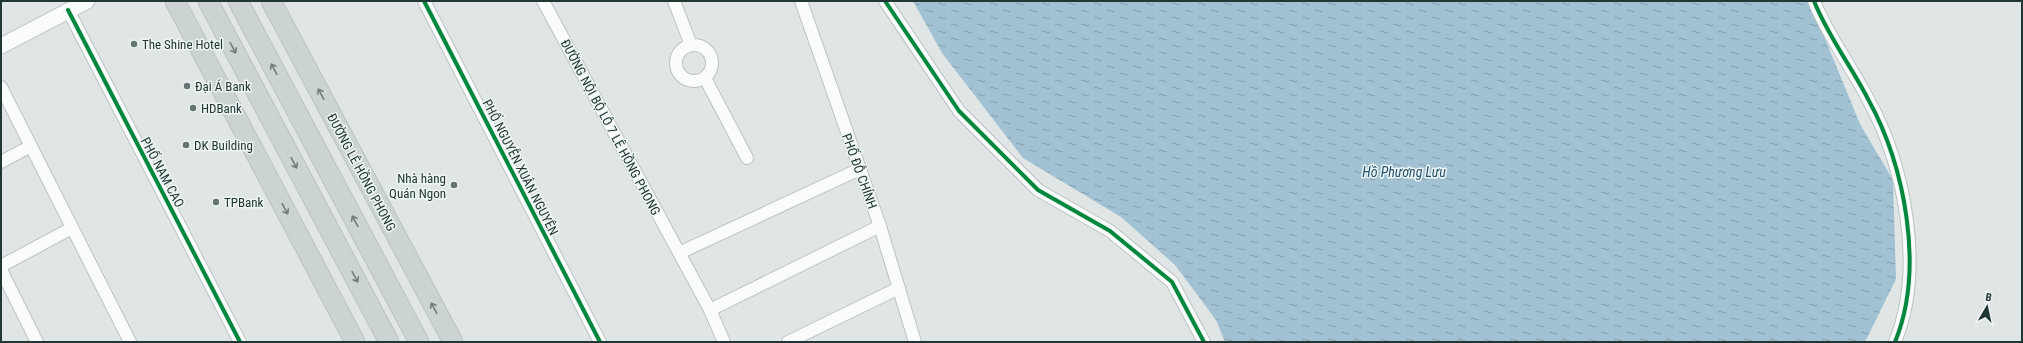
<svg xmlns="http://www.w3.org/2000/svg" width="2023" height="343" viewBox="0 0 2023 343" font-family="'Roboto Condensed',sans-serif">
<defs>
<pattern id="water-ripples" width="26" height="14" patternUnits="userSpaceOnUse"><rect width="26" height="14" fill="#a2c2d3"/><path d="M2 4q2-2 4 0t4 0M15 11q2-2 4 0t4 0" fill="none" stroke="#849eac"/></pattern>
</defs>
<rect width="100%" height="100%" fill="#e0e6e5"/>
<!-- water -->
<polygon fill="url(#water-ripples)" points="913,1 1807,1 1826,41 1860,124 1893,180 1896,279 1865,342 1225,342 1216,320 1175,265 1121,217 1023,158 942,53"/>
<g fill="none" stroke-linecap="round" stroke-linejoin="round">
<!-- minor casing -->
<g stroke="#bdc2c2" stroke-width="14">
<g id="minor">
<polyline points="424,1 600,342"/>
<polyline points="543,1 710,310"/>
<polyline points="674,1 691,45"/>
<polyline points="801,1 880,226 915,342"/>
<polyline points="885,1 959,111 1038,190 1110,231 1172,282 1204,342"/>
<path d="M1814,1C1828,36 1851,66 1868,99C1905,166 1925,269 1895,342"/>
<polyline points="68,10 240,342"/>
<circle cx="694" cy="63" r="18"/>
<polyline points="705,78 747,158"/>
<polyline points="1,87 130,342"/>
<polyline points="1,162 31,146"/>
<polyline points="679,253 860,169"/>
<polyline points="1,266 72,228"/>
<polyline points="1,270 37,342"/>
<polyline points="724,342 710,310 880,226"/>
<polyline points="788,342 899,288"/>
</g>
</g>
<!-- tertiary casing -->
<g stroke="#bdc2c2" stroke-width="17">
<polyline id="tertiary" points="1,46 87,1"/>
</g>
<!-- primary casing -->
<g stroke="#bbc3c2" stroke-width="21">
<g id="primary">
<polyline points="175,1 355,342"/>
<polyline points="208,1 389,342"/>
<polyline points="238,1 419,342"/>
<polyline points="271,1 453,342"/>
</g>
</g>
<!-- minor -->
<use href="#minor" stroke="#fafbfb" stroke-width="12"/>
<!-- tertiary -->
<use href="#tertiary" stroke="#fafbfb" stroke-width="15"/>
<!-- primary -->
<use href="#primary" stroke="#ccd3d3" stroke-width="19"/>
<!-- cycleway casing -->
<g stroke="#eef5f3" stroke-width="6">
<g id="cycleway">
<polyline points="424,1 600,342"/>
<polyline points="885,1 959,111 1038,190 1110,231 1172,282 1204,342"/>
<path d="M1814,1C1828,36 1851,66 1868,99C1905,166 1925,269 1895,342"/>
<polyline points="68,10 240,342"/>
</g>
</g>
<!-- cycleway -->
<use href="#cycleway" stroke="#00873e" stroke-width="4"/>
</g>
<!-- one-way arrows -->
<defs><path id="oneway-shaft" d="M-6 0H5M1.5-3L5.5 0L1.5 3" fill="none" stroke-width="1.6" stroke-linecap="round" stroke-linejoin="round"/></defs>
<g stroke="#6d7d7c">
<use href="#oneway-shaft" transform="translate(233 48) rotate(62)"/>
<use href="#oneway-shaft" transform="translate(274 69) rotate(-118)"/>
<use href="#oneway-shaft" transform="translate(321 94) rotate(-118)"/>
<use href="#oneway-shaft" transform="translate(294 163) rotate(62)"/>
<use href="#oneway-shaft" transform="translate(285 209) rotate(62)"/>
<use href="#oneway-shaft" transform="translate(355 221) rotate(-118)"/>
<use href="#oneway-shaft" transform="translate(355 277) rotate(62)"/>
<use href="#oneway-shaft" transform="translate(434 308) rotate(-118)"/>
</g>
<!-- markers -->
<g fill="#637473" stroke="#eef5f3" stroke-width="1.5">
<circle cx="134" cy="44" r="4"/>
<circle cx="187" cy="86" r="4"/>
<circle cx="193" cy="108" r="4"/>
<circle cx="186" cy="145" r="4"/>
<circle cx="454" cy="185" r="4"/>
<circle cx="216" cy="202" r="4"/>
</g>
<g text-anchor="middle" stroke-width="3" stroke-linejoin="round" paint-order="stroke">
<!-- poi labels -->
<g font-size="13" fill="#203735" stroke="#eef5f3" text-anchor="start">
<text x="142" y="49">The Shine Hotel</text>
<text x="195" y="91">Đại Á Bank</text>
<text x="201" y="113">HDBank</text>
<text x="194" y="150">DK Building</text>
<text x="446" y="183" text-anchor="end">Nhà hàng<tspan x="446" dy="15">Quán Ngon</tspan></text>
<text x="224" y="207">TPBank</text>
</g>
<!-- street labels -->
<g font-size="13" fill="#203735" stroke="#eef5f3">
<text transform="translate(611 127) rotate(62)" y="5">ĐƯỜNG NỘI BỘ LÔ 7 LÊ HỒNG PHONG</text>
<text transform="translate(521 167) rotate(63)" y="5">PHỐ NGUYỄN XUÂN NGUYÊN</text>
<text transform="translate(860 171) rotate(70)" y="5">PHỐ ĐỖ CHÍNH</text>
<text transform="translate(163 172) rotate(62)" y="5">PHỐ NAM CAO</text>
<text transform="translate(362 172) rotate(62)" y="5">ĐƯỜNG LÊ HỒNG PHONG</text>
</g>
<!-- water labels -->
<g font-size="14" font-style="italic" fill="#1f516e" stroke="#eef5f3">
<text x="1404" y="177">Hồ Phương Lưu</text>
</g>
</g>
<!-- border -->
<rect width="2023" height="343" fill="none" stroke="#203735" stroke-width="4"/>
<!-- north arrow -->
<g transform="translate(1987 307) rotate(9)" stroke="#eef5f3" stroke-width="3" paint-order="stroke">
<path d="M0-3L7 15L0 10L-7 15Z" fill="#203735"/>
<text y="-6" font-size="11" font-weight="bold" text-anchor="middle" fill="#203735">B</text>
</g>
</svg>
